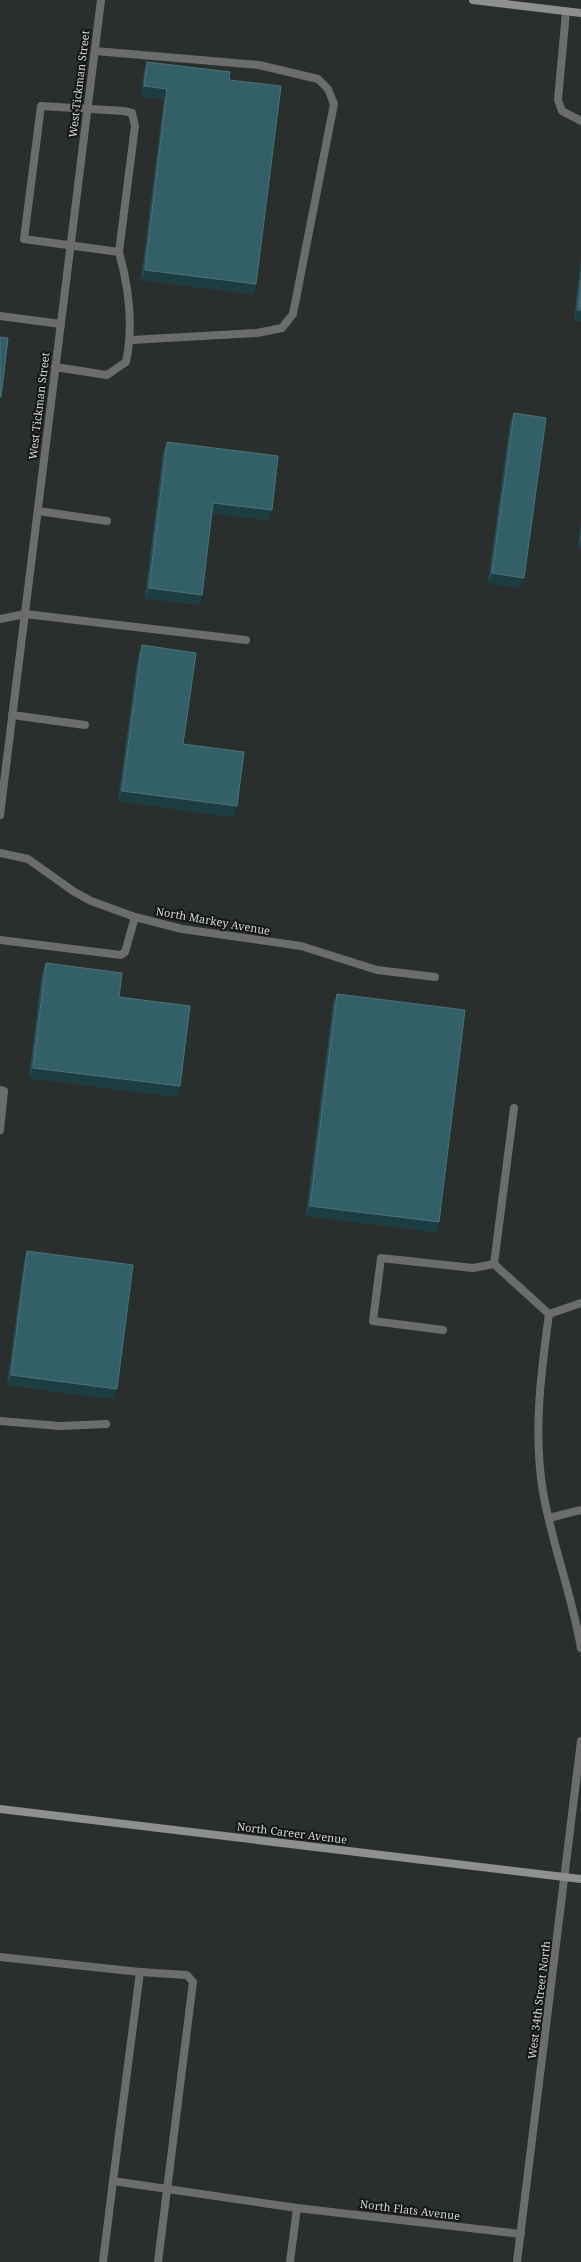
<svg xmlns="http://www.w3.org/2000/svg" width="581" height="2262" viewBox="0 0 581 2262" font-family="'Noto Serif',serif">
<rect width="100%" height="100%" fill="#2a2f2e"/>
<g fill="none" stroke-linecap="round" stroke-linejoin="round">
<!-- lane -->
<g stroke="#6b6d6b" stroke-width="8">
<polyline points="566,12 558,100 562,111 581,121"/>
<polyline points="95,51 259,65 318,79 328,89 334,104 293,314 282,328 257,333 131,340"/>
<polyline points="0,316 61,324"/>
<path d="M55,367L107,375L126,362C134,325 129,288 119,252L24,239L41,106L124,111L132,113L135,126L119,252"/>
<polyline points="38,511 107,521"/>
<polyline points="0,619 25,614 246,640"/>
<polyline points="12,715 85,725"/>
<polyline points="0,940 121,955 125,952 135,917"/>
<polyline points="0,1090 4,1091 0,1130"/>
<polyline points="514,1108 494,1264 549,1314 581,1303"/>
<polyline points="443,1330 373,1321 381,1258 473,1268 494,1264"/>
<polyline points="0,1421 60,1426 106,1424"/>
<polyline points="549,1518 581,1510"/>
<polyline points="0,1957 140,1972 113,2181 297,2208"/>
<polyline points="140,1972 187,1975 193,1982 158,2262"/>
<polyline points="103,2262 113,2181"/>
</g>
<!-- street -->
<g stroke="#6b6d6b" stroke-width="8">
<polyline points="0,815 101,0"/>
<polyline points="0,853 28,859 73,891 91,901 135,917 182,929 301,946 377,970 435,977"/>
<path d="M549,1314C541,1373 533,1432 543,1492C552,1544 572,1595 581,1648"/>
<polyline points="290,2262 297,2208 521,2234"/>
<polyline points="517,2262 581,1741"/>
</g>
<!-- secondary -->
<g stroke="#8d908e" stroke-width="8">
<polyline points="473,0 581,13"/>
<polyline points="0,1809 581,1879"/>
</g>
</g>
<!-- wall -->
<g fill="#205159">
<polygon points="147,62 229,80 256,284 253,294 141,280 164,99 141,97 144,72"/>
<polygon points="581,259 581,321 574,320"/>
<polygon points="514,413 520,588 488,583 510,423"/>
<polygon points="167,442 268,520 211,513 202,595 198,605 145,598 163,453"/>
<polygon points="581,522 581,550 578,549"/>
<polygon points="142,645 183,744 233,817 118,801 138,656"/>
<polygon points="46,963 119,997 177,1097 29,1078 42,973"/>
<polygon points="337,994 439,1222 435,1232 306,1216 333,1004"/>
<polygon points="27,1251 113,1399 7,1385 24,1261"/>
</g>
<!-- shaded-wall -->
<g fill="#1c3d42">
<polygon points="144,86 167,89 164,99 141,97"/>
<polygon points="145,270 256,284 253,294 141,280"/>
<polygon points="578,310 581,310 581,321 574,320"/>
<polygon points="213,503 272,510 268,520 209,513"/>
<polygon points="581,541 581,550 578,549"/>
<polygon points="492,573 524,578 520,588 488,583"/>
<polygon points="149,588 202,595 198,605 145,598"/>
<polygon points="122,791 237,806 233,817 118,801"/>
<polygon points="33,1068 180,1086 177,1097 29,1078"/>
<polygon points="310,1206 439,1222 435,1232 306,1216"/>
<polygon points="11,1375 117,1389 113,1399 7,1385"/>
</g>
<!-- building -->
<g fill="#336066" stroke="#4d7278">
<polygon points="147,62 230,72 229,80 281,86 256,284 145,270 167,89 144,86"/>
<polygon points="581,280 581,310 578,310"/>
<polygon points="0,337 8,338 1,397 0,397"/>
<polygon points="514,413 546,418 524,578 492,573"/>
<polygon points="167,442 278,456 272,510 213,503 202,595 149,588"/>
<polygon points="142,645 196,653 183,744 244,752 237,806 122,791"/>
<polygon points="46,963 122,973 119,997 190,1006 180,1086 33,1068"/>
<polygon points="337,994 465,1010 439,1222 310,1206"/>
<polygon points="27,1251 133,1265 117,1389 11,1375"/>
</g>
<g text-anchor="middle" stroke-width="4" stroke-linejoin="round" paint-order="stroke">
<!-- street labels -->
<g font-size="11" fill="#d6d8d8" stroke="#141616">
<text transform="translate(79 84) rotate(-83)" y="4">West Tickman Street</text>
<text transform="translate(39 406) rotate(-83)" y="4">West Tickman Street</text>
<text transform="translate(213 921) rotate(10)" y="4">North Markey Avenue</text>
<text transform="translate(292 1833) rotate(7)" y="4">North Career Avenue</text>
<text transform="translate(539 2000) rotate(-83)" y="4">West 34th Street North</text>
<text transform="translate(410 2210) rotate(7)" y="4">North Flats Avenue</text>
</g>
</g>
</svg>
